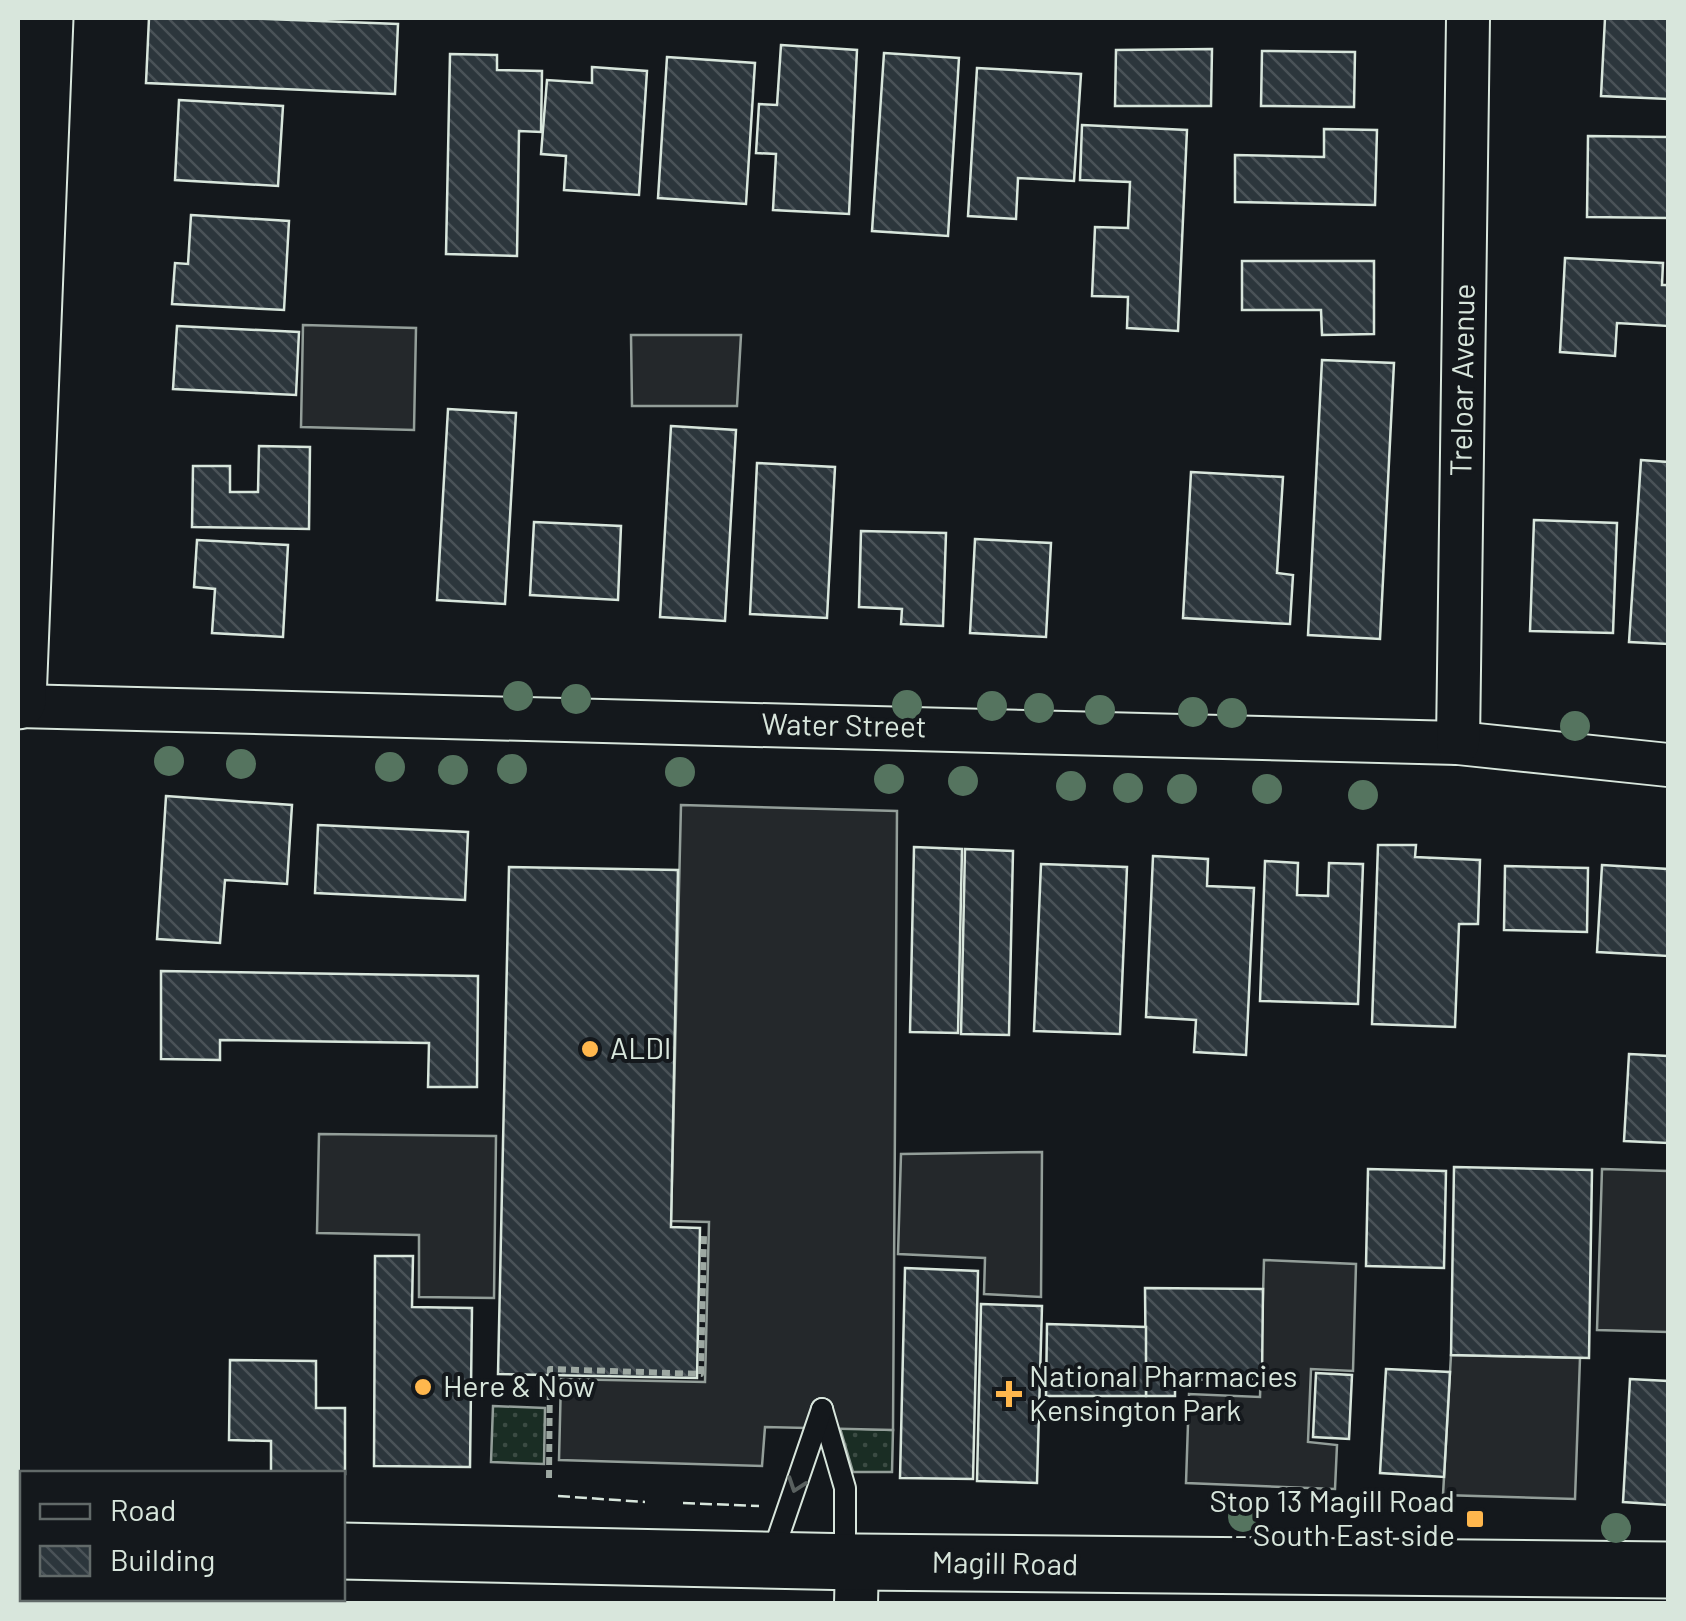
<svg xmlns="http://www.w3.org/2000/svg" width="1686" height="1621" viewBox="0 0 1686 1621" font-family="Barlow,sans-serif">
<defs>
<pattern id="green-dots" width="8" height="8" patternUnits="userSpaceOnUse" patternTransform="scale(2.5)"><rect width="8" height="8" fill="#1a2d24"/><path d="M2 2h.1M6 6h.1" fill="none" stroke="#3b4b43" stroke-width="1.8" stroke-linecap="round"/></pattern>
<pattern id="building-back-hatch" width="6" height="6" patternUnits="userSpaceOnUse" patternTransform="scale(2.5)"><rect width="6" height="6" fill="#2c363c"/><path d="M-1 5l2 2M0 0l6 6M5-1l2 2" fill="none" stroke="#4a5358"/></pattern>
</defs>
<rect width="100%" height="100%" fill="#14181c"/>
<!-- green -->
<g fill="url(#green-dots)" stroke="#939e99" stroke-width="2.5">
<polygon points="493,1406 545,1408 544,1464 491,1462"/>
<polygon points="840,1428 893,1430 892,1472 853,1472"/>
</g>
<!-- parking -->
<g fill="#24282b" stroke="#939e99" stroke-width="2.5">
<polygon points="303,325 416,328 414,430 301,427"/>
<polygon points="631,335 741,335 737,406 632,406"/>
<polygon points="681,805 897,811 893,1430 765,1427 762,1466 559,1460 561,1379 705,1382 709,1222 671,1221"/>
<polygon points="319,1134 496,1136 494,1298 419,1297 419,1235 317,1233"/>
<polygon points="1042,1152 1041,1297 984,1294 985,1258 898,1254 901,1154"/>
<polygon points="1602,1169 1668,1171 1668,1332 1597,1330"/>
<polygon points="1264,1260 1356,1264 1353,1371 1311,1369 1308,1442 1337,1445 1335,1489 1186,1483 1189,1394 1260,1397"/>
<polygon points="1451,1355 1580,1358 1575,1499 1443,1495"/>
</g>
<!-- building -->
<g fill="url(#building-back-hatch)" stroke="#d8e6dc" stroke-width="2.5">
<polygon points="149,18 240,18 398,24 395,94 146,83"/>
<polygon points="1605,18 1668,18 1668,99 1601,96"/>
<polygon points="781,45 857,50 849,214 773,210 776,154 756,153 759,104 777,105"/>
<polygon points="1212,49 1211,106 1115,106 1116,50"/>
<polygon points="1262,51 1355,52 1354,107 1261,106"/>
<polygon points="884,53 959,58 948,236 872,231"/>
<polygon points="450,54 497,55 497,70 542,71 541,132 519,131 517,256 446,254"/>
<polygon points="667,57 755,63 746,204 658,198"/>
<polygon points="592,67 647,71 639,195 564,190 566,156 541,154 547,80 592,83"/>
<polygon points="977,68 1081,74 1074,181 1018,178 1016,219 968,216"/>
<polygon points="179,100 283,106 278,186 175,180"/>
<polygon points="1082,125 1187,130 1178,331 1127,328 1128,297 1092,296 1095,227 1128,228 1130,182 1080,180"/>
<polygon points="1324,129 1377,130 1375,205 1235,202 1235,155 1324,157"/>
<polygon points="1588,136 1668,137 1668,218 1587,217"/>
<polygon points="191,215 289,221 284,310 172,304 175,263 188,264"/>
<polygon points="1565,258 1663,263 1662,285 1668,285 1668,326 1617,323 1615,356 1560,352"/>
<polygon points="1242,261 1374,261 1374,334 1322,335 1321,310 1242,310"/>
<polygon points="177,326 299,332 296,395 173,389"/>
<polygon points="1322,360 1394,363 1380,639 1308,635"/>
<polygon points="448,409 516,413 505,604 437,600"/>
<polygon points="671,426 736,430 725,621 660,617"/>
<polygon points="259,446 310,447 309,529 192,527 193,466 230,466 230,492 258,492"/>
<polygon points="1641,460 1668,462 1668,644 1629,642"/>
<polygon points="757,463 835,467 827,618 750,614"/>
<polygon points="1191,472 1283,477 1277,573 1293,575 1290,624 1183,618"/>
<polygon points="1534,520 1617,523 1613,633 1530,631"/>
<polygon points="534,522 621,526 618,600 530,595"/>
<polygon points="861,531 946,533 943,626 901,624 902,609 859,607"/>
<polygon points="975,539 1051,543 1046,637 970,633"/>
<polygon points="197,540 288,545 283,637 212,633 215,589 194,587"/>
<polygon points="166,796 292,805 287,884 225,880 220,943 157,939"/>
<polygon points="318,825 468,832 465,900 315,893"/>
<polygon points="1378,845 1416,845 1415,857 1480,860 1478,924 1459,924 1455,1027 1372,1024"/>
<polygon points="914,847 962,849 958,1033 910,1032"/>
<polygon points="965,849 1013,851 1009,1035 961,1034"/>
<polygon points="1153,856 1208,859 1207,886 1254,888 1246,1055 1194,1052 1196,1020 1146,1017"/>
<polygon points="1265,861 1298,863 1297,895 1328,896 1329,863 1363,864 1358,1004 1260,1001"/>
<polygon points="1041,864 1127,867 1120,1034 1034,1031"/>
<polygon points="1602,865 1668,869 1668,956 1597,952"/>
<polygon points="1505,866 1588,868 1587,932 1504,930"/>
<polygon points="509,867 678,870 671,1227 700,1228 697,1378 498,1374"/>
<polygon points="161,971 478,976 477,1087 428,1087 429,1043 220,1040 220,1060 161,1059"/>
<polygon points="1629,1054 1668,1056 1668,1143 1624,1141"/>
<polygon points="1454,1167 1592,1170 1589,1358 1451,1355"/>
<polygon points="1368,1169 1446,1171 1444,1268 1366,1266"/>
<polygon points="375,1256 413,1256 412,1307 472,1308 470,1467 374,1466"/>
<polygon points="905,1268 978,1271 973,1479 900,1478"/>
<polygon points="1145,1288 1263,1289 1262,1379 1175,1380 1175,1396 1146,1396"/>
<polygon points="981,1304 1042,1306 1037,1483 977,1481"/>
<polygon points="1047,1324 1146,1327 1146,1396 1046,1396"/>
<polygon points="230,1360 316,1361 316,1408 345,1408 345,1474 271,1473 271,1441 229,1440"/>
<polygon points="1386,1369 1450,1372 1444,1477 1380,1473"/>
<polygon points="1316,1373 1352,1375 1349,1439 1313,1437"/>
<polygon points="1630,1379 1668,1381 1668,1505 1623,1502"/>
</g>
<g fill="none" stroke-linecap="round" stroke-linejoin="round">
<!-- service casing -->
<g stroke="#d8e6dc" stroke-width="24">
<g id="service">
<polyline points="822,1409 845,1488 845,1560"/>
<polyline points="771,1558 822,1409"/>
</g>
</g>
<!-- minor casing -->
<g stroke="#d8e6dc" stroke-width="46">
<g id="minor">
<polyline points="18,706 1458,743 1668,765"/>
<polyline points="1458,743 1468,18"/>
<polyline points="856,1604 857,1562"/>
</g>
</g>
<!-- secondary casing -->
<g stroke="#d8e6dc" stroke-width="59">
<g id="secondary">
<polyline points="18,701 45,18"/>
<polyline points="342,1551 857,1562 1668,1570"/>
<polyline points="18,1577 22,1594"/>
<polyline points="115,1604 122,1598"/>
</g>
</g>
<!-- path -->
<polyline stroke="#9da8a2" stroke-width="6" stroke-dasharray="8 5" stroke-linecap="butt" points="549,1478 550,1369 701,1374 704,1236"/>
<!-- service -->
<use href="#service" stroke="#14181c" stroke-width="20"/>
<!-- minor -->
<use href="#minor" stroke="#14181c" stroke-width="42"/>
<!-- secondary -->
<use href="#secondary" stroke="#14181c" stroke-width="55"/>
<!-- fence -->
<g stroke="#d8e6dc" stroke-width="2.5" stroke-dasharray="12 5" stroke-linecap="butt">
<polyline points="558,1496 645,1502"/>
<polyline points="683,1503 759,1506"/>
</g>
</g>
<!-- trees -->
<g fill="#55745f">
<circle cx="518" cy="696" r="15"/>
<circle cx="576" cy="699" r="15"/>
<circle cx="907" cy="705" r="15"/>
<circle cx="992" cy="706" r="15"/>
<circle cx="1039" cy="708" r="15"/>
<circle cx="1100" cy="710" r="15"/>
<circle cx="1193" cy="712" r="15"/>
<circle cx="1232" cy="713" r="15"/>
<circle cx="1575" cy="726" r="15"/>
<circle cx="169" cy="761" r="15"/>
<circle cx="241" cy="764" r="15"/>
<circle cx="390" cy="767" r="15"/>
<circle cx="512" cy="769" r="15"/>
<circle cx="453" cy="770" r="15"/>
<circle cx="680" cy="772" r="15"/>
<circle cx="889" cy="779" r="15"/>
<circle cx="963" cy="781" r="15"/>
<circle cx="1071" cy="786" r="15"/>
<circle cx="1128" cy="788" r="15"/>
<circle cx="1182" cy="789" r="15"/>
<circle cx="1267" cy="789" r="15"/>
<circle cx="1363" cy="795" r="15"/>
<circle cx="1243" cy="1517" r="15"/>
<circle cx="1616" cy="1528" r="15"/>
</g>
<!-- one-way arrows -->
<defs><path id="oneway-chevron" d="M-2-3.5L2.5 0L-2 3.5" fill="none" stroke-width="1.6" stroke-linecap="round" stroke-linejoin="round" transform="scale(2.5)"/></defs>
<use stroke="#59605f" href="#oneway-chevron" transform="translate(796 1485) rotate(109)"/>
<!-- markers -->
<g fill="#ffb74d" stroke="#14181c" stroke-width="4">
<circle cx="590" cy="1049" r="10"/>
<circle cx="423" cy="1387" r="10"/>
<path d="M1004 1379h10v10h10v10h-10v10h-10v-10h-10v-10h10z"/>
<rect x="1465" y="1509" width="20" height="20" rx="5"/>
</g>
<g text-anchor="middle" stroke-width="8" stroke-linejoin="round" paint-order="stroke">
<!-- street labels -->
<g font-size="30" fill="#d8e6dc" stroke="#14181c">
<text transform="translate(1463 380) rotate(-89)" y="10">Treloar Avenue</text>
<text transform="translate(844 726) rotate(1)" y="10">Water Street</text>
<text transform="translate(1005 1564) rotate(1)" y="10">Magill Road</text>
</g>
<!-- poi labels -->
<g font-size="30" fill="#d8e6dc" stroke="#14181c" text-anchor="start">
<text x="610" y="1059">ALDI</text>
<text x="1029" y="1387">National Pharmacies<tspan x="1029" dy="34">Kensington Park</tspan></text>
<text x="443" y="1397">Here &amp; Now</text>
<text x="1455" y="1512" text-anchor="end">Stop 13 Magill Road<tspan x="1455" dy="34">- South East side</tspan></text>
</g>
</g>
<!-- border -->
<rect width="1686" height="1621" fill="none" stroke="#d8e6dc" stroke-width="40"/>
<!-- legend -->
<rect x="20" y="1471" width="325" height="130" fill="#14181c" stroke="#626a69" stroke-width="2.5"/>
<rect x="40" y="1504" width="50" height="15" fill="#14181c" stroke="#626a69" stroke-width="2.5"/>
<text x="110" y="1521" font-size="30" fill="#d8e6dc">Road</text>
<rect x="40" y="1546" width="50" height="30" fill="url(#building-back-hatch)" stroke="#626a69" stroke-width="2.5"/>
<text x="110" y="1571" font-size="30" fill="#d8e6dc">Building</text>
</svg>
